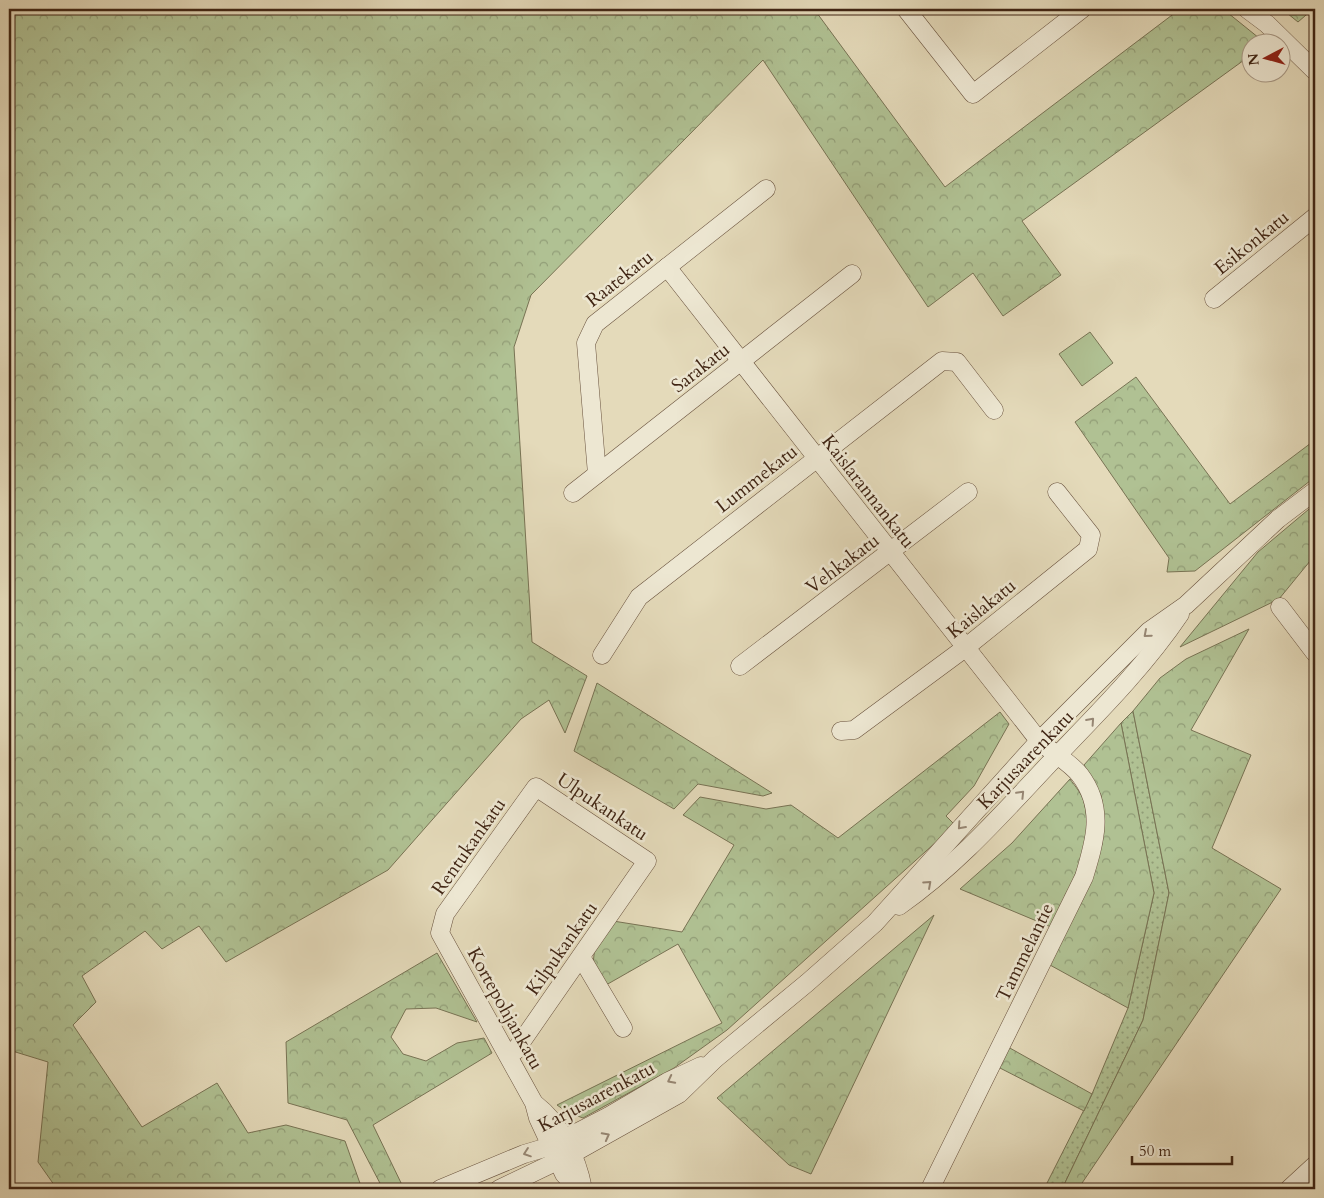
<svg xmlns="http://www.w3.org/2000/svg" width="1324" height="1198" viewBox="0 0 1324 1198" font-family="Cardo,serif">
<defs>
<pattern id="grass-dots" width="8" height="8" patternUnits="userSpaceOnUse" patternTransform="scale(1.25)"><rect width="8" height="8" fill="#b0c193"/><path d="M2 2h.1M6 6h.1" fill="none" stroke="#919d77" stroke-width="1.8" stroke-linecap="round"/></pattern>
<pattern id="forest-crowns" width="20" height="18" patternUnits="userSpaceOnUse" patternTransform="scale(1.25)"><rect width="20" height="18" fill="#b0c193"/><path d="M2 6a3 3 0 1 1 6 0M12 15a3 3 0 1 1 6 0" fill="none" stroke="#919d77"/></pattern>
</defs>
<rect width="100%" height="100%" fill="#e4daba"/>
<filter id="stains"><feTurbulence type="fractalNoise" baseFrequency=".004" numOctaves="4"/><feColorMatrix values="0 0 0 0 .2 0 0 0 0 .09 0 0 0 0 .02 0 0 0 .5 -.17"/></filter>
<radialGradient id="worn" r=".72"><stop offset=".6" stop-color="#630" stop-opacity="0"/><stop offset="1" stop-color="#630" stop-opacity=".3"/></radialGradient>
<!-- grass -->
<polygon fill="url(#grass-dots)" stroke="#787354" points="1133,711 1169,893 1143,1020 1062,1189 1044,1189 1092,1094 1128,1008 1154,893 1121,723"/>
<!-- forest -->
<g fill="url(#forest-crowns)" stroke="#787354">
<polygon points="9,9 814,9 945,187 1180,9 1223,9 1264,42 1252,42 1251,55 1022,221 1061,275 1003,316 973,273 928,307 763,60 531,295 514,347 532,642 587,676 565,733 549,700 521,719 388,870 226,962 199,926 162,949 145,931 82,976 96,1002 73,1025 142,1127 217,1083 248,1133 286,1125 345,1141 362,1189 57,1189 38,1162 48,1062 9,1050"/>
<polygon points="1282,9 1313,9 1298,22"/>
<polygon points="1136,377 1230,504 1315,440 1315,477 1195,571 1167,572 1169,558 1075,422"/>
<polygon points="1315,504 1315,555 1279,599 1180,647 1258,552"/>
<polygon points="1249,629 1191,730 1251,755 1212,848 1281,889 1078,1189 1062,1189 1143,1020 1169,893 1133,711 1160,678 1186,659"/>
<polygon points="597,683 772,793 763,796 698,784 674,809 574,751"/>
<polygon points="1000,712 1009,724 974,786 946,816 955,825 727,1030 674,1068 583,1118 567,1112 557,1105 722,1023 678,944 606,985 593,964 595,946 613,921 682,932 734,845 683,815 700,797 766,809 791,805 838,838"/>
<polygon points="1121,723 1154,893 1128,1008 1050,965 1102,844 1104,816 1101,795 1084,765"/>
<path d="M1070,779C1075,786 1082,794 1084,802C1096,845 1068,889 1051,927L960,889L1012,843Z"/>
<polygon points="934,915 811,1174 789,1165 717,1098"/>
<polygon points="437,953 477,1022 436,1008 406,1009 391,1037 403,1054 426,1061 457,1043 484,1038 492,1053 373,1125 404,1189 383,1189 347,1120 288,1103 286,1042"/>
<polygon points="1008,1047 1092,1094 1084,1111 998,1067"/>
</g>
<!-- green -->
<polygon fill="#b0c193" stroke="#787354" points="1090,332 1113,363 1082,386 1059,354"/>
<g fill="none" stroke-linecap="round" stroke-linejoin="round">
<!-- minor casing -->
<g stroke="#69523e" stroke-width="19">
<g id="minor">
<polyline points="906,9 973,94 1082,9"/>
<polyline points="1247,9 1267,24 1315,71"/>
<path d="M667,267L1022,719C1028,726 1033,734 1039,740C1050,752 1070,762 1080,775C1105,808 1095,841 1084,877L930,1189"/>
<polyline points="1214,299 1315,217"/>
<polyline points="597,474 586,343 595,324 766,189"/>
<polyline points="573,493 852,274"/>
<polyline points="1280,607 1315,653"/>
<polyline points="602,655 639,597 942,361 957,362 994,410"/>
<polyline points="740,666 968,492"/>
<polyline points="841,731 854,730 965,648 1088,549 1091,535 1057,492"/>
<path d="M899,906C955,867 1001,815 1048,765C1094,717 1143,669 1180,614"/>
<polyline points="581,957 623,1028"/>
<polyline points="508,1056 515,1051 647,861 536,787 445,914 440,933 534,1103 538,1118 564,1174 578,1189"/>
<path d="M535,1104C561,1124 577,1157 583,1189"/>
<polyline points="440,1189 524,1154 551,1146 609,1116 667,1082 701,1066"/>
<polyline points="499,1189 572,1154 679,1094 715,1059 807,983 875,923 1039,741 1149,631 1186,605 1278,519 1315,491"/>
<polyline points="1289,1189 1315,1165"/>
</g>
</g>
<!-- minor -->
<use href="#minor" stroke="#ede7d2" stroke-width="18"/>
</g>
<!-- one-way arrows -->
<defs><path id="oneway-chevron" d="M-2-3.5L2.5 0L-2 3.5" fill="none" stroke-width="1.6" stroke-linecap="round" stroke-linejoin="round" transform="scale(1.25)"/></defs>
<g stroke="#968673">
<use href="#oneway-chevron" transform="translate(1147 634) rotate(139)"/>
<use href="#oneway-chevron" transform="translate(1091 721) rotate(-48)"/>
<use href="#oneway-chevron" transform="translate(1021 794) rotate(-46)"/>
<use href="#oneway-chevron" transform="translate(961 826) rotate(132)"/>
<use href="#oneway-chevron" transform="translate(928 884) rotate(-42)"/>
<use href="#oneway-chevron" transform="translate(671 1080) rotate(153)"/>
<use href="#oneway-chevron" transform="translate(606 1136) rotate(-28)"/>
<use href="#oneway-chevron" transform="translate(527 1153) rotate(161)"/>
</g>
<g text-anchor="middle" stroke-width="5" stroke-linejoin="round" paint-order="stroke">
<!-- street labels -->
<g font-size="19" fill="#402514" stroke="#ede7d2">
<text transform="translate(1251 242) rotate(-39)" y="7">Esikonkatu</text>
<text transform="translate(619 278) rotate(-38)" y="7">Raatekatu</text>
<text transform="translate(700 367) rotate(-38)" y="7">Sarakatu</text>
<text transform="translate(756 478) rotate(-38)" y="7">Lummekatu</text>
<text transform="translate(869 491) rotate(52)" y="7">Kaislarannankatu</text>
<text transform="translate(842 563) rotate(-37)" y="7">Vehkakatu</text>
<text transform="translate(981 608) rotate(-39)" y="7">Kaislakatu</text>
<text transform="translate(1025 759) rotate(-46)" y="7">Karjusaarenkatu</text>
<text transform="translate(603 806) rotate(34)" y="7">Ulpukankatu</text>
<text transform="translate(468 846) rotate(-55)" y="7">Rentukankatu</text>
<text transform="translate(561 948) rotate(-55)" y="7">Kilpukankatu</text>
<text transform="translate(1024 952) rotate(-64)" y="7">Tammelantie</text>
<text transform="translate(506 1008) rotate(61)" y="7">Kortepohjankatu</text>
<text transform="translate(596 1096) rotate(-28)" y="7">Karjusaarenkatu</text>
</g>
</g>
<!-- margin -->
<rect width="1324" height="1198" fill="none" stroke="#e4daba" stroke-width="30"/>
<rect x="10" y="10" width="1304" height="1178" fill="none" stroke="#402514" stroke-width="2.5"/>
<rect x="15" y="15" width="1294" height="1168" fill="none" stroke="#402514"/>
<!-- north arrow -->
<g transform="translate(1266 58) rotate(264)"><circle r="24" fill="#ede7d2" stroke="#a89986"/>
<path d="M0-4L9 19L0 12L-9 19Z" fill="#8f2418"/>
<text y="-8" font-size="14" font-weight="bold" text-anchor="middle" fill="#402514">N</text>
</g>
<!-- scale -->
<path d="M1132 1156v8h100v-8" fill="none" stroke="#402514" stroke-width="2.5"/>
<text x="1139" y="1156" font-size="15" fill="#402514" stroke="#ede7d2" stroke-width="4" paint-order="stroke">50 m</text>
<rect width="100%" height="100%" filter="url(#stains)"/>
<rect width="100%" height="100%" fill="url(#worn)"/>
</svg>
